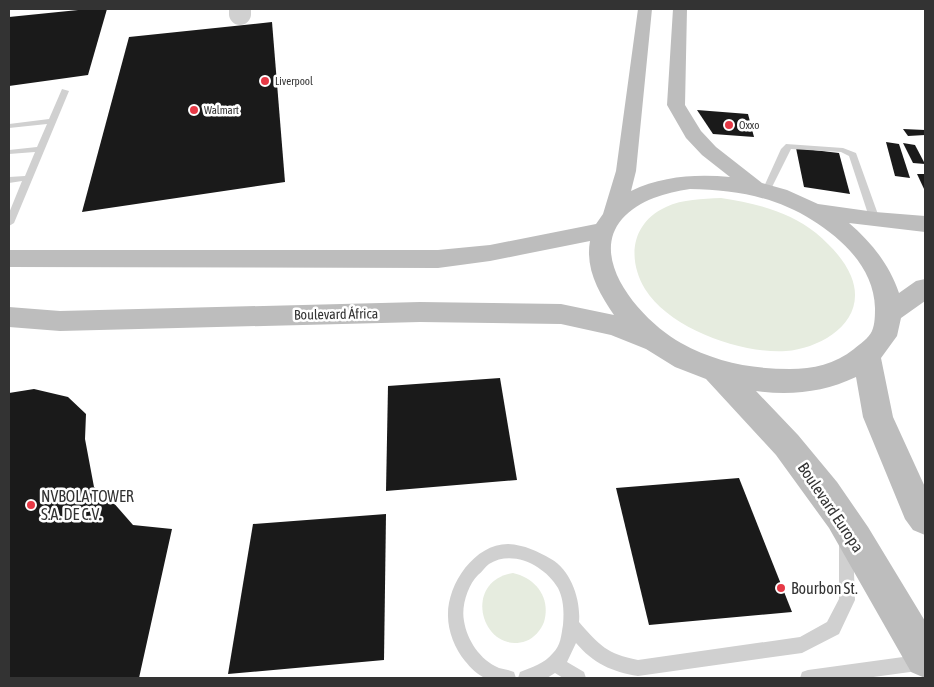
<svg xmlns="http://www.w3.org/2000/svg" width="934" height="687" viewBox="0 0 934 687" font-family="'Asap Condensed',sans-serif">
<rect width="100%" height="100%" fill="#fff"/>
<!-- green -->
<g fill="#e6ecdf">
<path d="M721,198C754,203 789,211 816,233C830,245 844,259 851,276C869,320 823,348 786,351C741,354 670,329 645,289C627,259 631,223 666,207C683,199 702,199 721,198Z"/>
<path d="M513,573C536,578 551,598 544,622C541,630 534,638 526,641C483,656 460,582 513,573Z"/>
</g>
<!-- building -->
<g fill="#1a1a1a">
<polygon points="88,9 107,9 88,75 9,86 9,17"/>
<polygon points="272,22 285,182 82,212 129,37"/>
<polygon points="697,110 748,114 754,137 713,134"/>
<polygon points="903,129 925,130 925,135 908,136"/>
<polygon points="886,142 899,144 910,178 895,176"/>
<polygon points="903,143 915,145 925,164 913,163"/>
<polygon points="796,148 839,153 850,194 804,187"/>
<polygon points="917,174 924,174 925,177 925,191"/>
<polygon points="500,378 517,480 386,491 388,386"/>
<polygon points="34,389 68,397 86,414 85,439 94,487 112,501 133,525 172,529 139,678 9,678 9,393"/>
<polygon points="739,478 792,612 649,625 616,488"/>
<polygon points="386,514 384,660 228,674 253,524"/>
</g>
<g fill="none" stroke-linecap="round" stroke-linejoin="round">
<!-- lane -->
<g fill="#d0d0d0" fill-rule="evenodd">
<polygon points="62,89 69,91 14,223 9,226 9,213 22,181 9,183 9,177 25,176 35,152 9,154 9,150 37,147 47,124 9,128 9,124 49,119"/>
<polygon points="786,144 843,148 856,153 880,220 878,222 872,222 870,220 849,156 841,152 791,149 770,191 766,194 763,193 762,191 781,149"/>
<path d="M846,538L851,540L853,545L855,600L839,634L802,653L638,676C612,672 593,663 576,643L567,662L584,672L586,678H563L555,673L547,678H518L520,672C532,667 544,664 553,653C561,645 561,636 563,625C564,613 564,600 558,588C545,566 513,549 489,564C485,567 482,572 478,575C468,585 461,606 464,621C467,640 480,660 499,668C504,669 509,670 514,672L516,678C507,678 494,680 486,678C478,676 470,667 465,661C455,649 448,631 448,616C447,585 474,544 508,544C525,545 537,551 551,559C571,570 581,600 579,622C599,645 607,654 638,660L800,637L827,622L839,599V545L841,540Z"/>
<polygon points="925,654 925,670 866,678 800,678 802,672 808,670"/>
</g>
<!-- street -->
<polyline stroke="#d0d0d0" stroke-width="22" points="240,14 240,9"/>
<!-- secondary -->
<path fill="#bdbdbd" fill-rule="evenodd" d="M638,9H652L636,171L631,191C662,176 696,174 730,177L702,155L686,138L667,105L673,9H687L685,105L701,131L716,147L762,183L787,190L818,204L875,212L925,216V232L849,223C872,243 889,264 899,293L916,281L925,279V301L901,318L897,336L881,358L893,417L925,487V535L913,530L905,519L863,417L856,377C824,392 791,396 756,391L798,435L837,482L868,527L925,621V678L911,672L829,528L776,455L706,379L675,367L646,349L611,335L561,324L420,322L60,331L9,327V307L60,311L420,302L561,304L614,315C599,293 585,269 590,241L490,261L438,268L9,267V250H438L490,245L596,224L603,214L616,171ZM690,189C734,190 774,196 812,220C844,240 874,269 875,308C875,315 875,324 872,331C869,338 860,344 854,349C835,364 813,369 790,369C752,369 715,362 681,343C646,324 586,261 622,219C640,199 666,193 690,189Z"/>
</g>
<!-- markers -->
<g fill="#e63946" stroke="#fff" stroke-width="2">
<circle cx="265" cy="81" r="5"/>
<circle cx="194" cy="110" r="5"/>
<circle cx="729" cy="125" r="5"/>
<circle cx="31" cy="505" r="5"/>
<circle cx="781" cy="588" r="5"/>
</g>
<g text-anchor="middle" stroke-width="5" stroke-linejoin="round" paint-order="stroke">
<!-- far-poi labels -->
<g font-size="11" fill="#333" stroke="#fff" text-anchor="start">
<text x="275" y="85">Liverpool</text>
<text x="204" y="114">Walmart</text>
<text x="739" y="129">Oxxo</text>
</g>
<!-- street labels -->
<g font-size="14" fill="#333" stroke="#fff">
<text transform="translate(336 314) rotate(-1)" y="5">Boulevard África</text>
</g>
<!-- near-poi labels -->
<g font-size="16" fill="#333" stroke="#fff" text-anchor="start">
<text x="41" y="502">NVBOLA TOWER<tspan x="41" dy="18">S.A. DE C.V.</tspan></text>
<text x="791" y="594">Bourbon St.</text>
</g>
<!-- near-street labels -->
<g font-size="16" fill="#333" stroke="#fff">
<text transform="translate(831 507) rotate(56)" y="6">Boulevard Europa</text>
</g>
</g>
<!-- border -->
<rect width="934" height="687" fill="none" stroke="#333333" stroke-width="20"/>
</svg>
